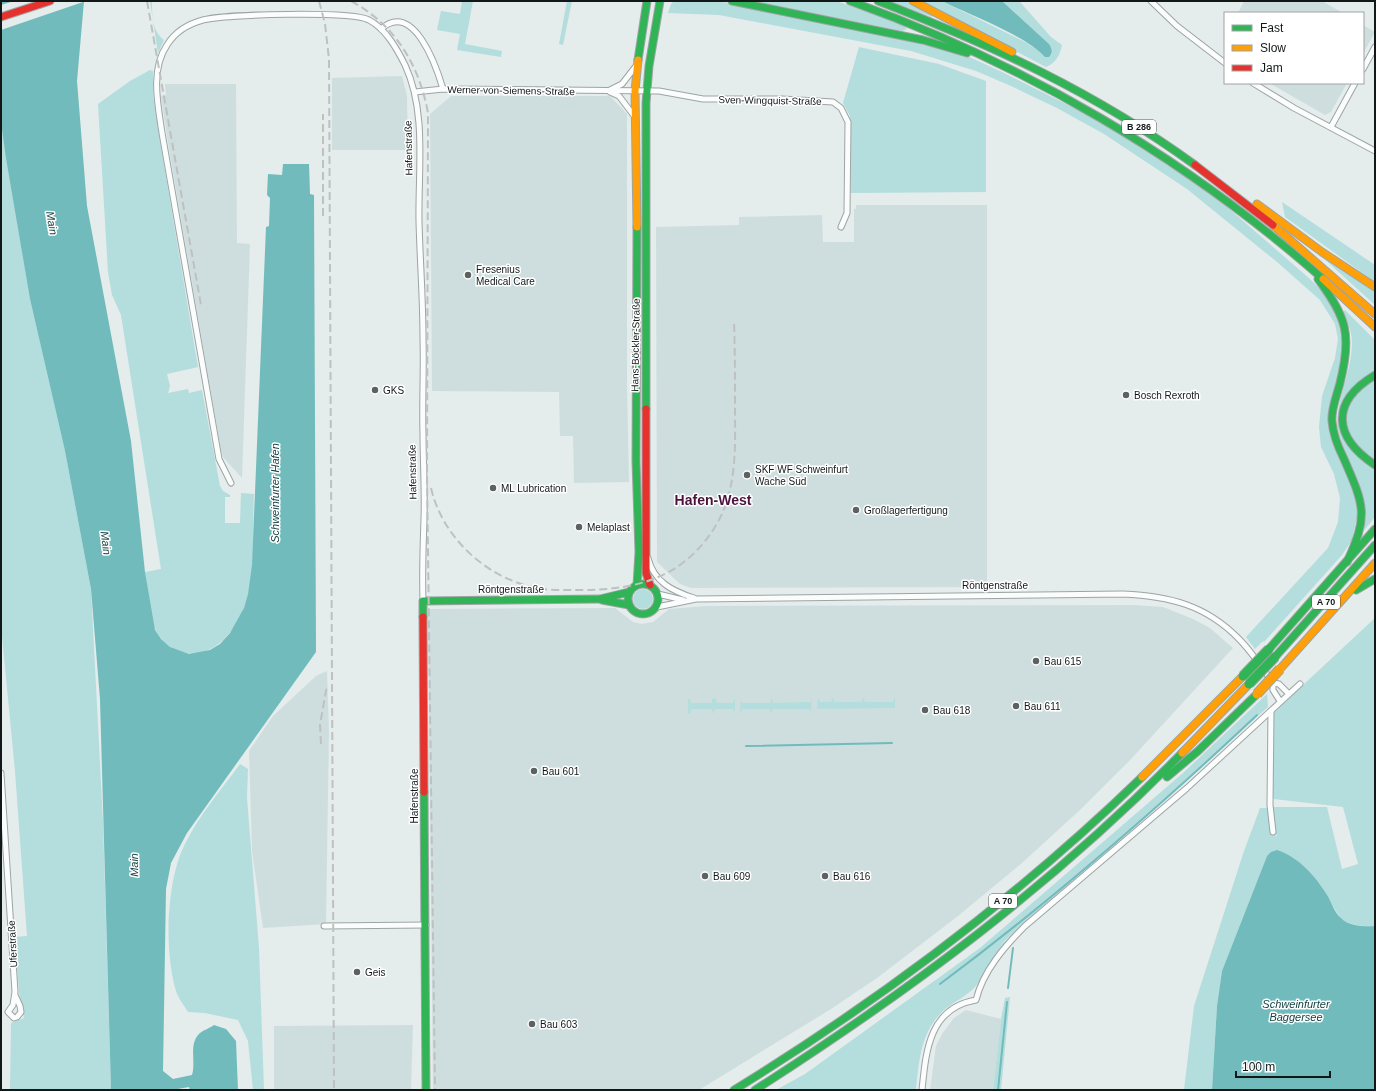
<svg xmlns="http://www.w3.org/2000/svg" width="1376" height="1091" viewBox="0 0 1376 1091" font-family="Arial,sans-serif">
<rect width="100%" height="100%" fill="#e4ecec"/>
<!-- built -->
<g fill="#cedede">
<polygon points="1244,1 1322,1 1343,13 1238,13"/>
<polygon points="1363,25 1375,32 1363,54"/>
<polygon points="402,76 407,96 408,150 332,150 332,78"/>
<polygon points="1269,83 1347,83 1331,112 1325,115"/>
<polygon points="165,84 236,84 237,243 250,244 242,478 223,457 221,451 168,143 161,96 166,95"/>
<polygon points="451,96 610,96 627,114 627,385 629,482 574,483 573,436 560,436 559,392 432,391 430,114"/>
<polygon points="856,205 987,205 987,587 691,588 680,584 657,562 656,227 739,225 739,217 822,215 823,242 854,242 854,209 856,209"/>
<polygon points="1134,605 1163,607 1193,619 1210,628 1233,648 1131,759 1081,809 1022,863 958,916 877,978 831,1009 699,1090 433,1090 428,609 615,608 633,622 642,624 653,622 669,609 706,606"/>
<polygon points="327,671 329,731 326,924 263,928 252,851 249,751 273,716 316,676"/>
<polygon points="966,1010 1001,1019 993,1090 930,1090 936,1046 942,1034 954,1018"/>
<polygon points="413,1025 411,1090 274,1090 274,1026"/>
</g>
<!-- green -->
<g fill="#b4dddd">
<path d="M150,1H152C152,15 152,31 164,40L158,53Z"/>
<polygon points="462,1 473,1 465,44 502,51 501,57 457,50 460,34 437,30 441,11 460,14"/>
<polygon points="567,1 572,1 563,45 559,44"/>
<polygon points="674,1 711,1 731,3 881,33 967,56 1002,72 1096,119 1195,183 1227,207 1310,279 1326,295 1337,314 1344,334 1344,347 1330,415 1355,495 1358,513 1352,540 1342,555 1264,642 1263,641 1255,649 1246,637 1328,548 1338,522 1340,498 1334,474 1321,447 1319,427 1322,396 1335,358 1338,339 1335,324 1320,300 1277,262 1187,189 1104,134 1057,108 1011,86 976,71 911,51 719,15 668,13 671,4"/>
<polygon points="752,1 836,1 902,24 907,29 902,31"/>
<polygon points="889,1 906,1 933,14 932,17"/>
<path d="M921,1H942L1025,42L1039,51L1049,44L1002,1H1021L1020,2L1051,37L1062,45C1060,55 1056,63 1046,67Z"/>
<polygon points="859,47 939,64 986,81 986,192 851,193 850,116 843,103"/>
<path d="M150,70L153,71V94L159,135L198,367L167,374L170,386L168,393L188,389L189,393L202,390L220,486L223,491L230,495V497H225V523H240L241,493L254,494C252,531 257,573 244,608C233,636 207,664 175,650C168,646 160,639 156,631C151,622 147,585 145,572L161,569L121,315L112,295L108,272L98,104L130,81Z"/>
<polygon points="1,122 30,299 65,451 91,589 103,822 111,1090 10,1090 11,1023 24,1018 19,992 15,937 27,936 15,771 1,626"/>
<polygon points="1282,202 1375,265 1375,282 1285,217"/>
<polygon points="1320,255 1375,292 1375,305"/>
<path d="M1345,310L1375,340V373L1357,383L1341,429L1375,468V517L1362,533L1364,513L1337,428C1336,398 1352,372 1352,342C1352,331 1347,321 1343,312Z"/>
<polygon points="1375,377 1375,462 1360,453 1346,428 1345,414 1353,393"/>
<circle cx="643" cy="599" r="10"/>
<path d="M1375,618V926C1364,927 1350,925 1341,919L1319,883L1267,856L1222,971L1217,1006L1212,1090H1184L1194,1006L1244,851L1260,808H1270V831L1277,837L1274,828L1273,807H1327L1342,869L1358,864L1343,807L1274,799L1271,794L1273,713Z"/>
<path d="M1267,694L1268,707L999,946L1008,939C997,954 987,972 975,987C967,996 955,1001 945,1009C921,1030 919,1060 916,1090H776L805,1074L980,948L1183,773Z"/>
<polygon points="812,697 811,713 810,709 773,709 771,714 770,709 742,709 741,713 740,713 741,698 742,703 770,703 772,698 773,703 808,702 811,702"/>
<polygon points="833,697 834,702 862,702 863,697 865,702 893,702 895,697 895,708 817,709 818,698 819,699 820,702 831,702"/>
<polygon points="715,698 717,703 733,703 735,698 735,713 733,709 715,709 713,714 712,709 691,709 690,714 688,714 688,699 690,699 691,703 712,703 712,699"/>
<path d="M240,764L248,769L247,798L259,948L264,1090H253L248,1041L238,1020L205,1013L188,1012C184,1005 178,998 176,991C164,951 166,879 186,842C200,814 222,789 240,764Z"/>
<polygon points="1010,997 1001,1090 993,1090 1001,1019 1005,998"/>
</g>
<!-- water -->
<g fill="#71bbbc">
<path d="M1,1H84L77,81L87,206L131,441L145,572L155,630L161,639L170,647L189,654L210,650L220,644L230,633L244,608L248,594L252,565L266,227L269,226L270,198L267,195L268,174L282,175L283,164H309L310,194L314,195L316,652L187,833L171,863L166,889L163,1071L173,1079L192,1075C196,1062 189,1046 198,1035C201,1031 210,1028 214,1025L226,1029L236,1041L238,1090H190L189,1087L172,1090H111L100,699L91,589L65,451L30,299L6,158L1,122Z"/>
<path d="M942,1H1002L1049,44C1052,49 1053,52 1049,57H1045C1025,35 970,15 942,1Z"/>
<path d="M1277,850C1299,857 1316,877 1327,895C1332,903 1335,914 1342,919C1349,926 1366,927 1375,926V1090H1212L1217,1006L1222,971L1267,856L1271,852Z"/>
</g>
<!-- pier -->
<polygon fill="#e4ecec" points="14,1 86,1 1,30 1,5"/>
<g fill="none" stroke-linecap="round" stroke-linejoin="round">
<!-- stream -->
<g stroke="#71bbbc" stroke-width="2">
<polyline points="746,746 892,743"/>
<path d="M940,984C1051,901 1156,810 1257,715"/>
<polyline points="1008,988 1013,948"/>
<polyline points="998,1090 1007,1002"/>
</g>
<!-- street casing -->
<g stroke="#9ea4a4" stroke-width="7">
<g id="street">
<polyline points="1151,1 1177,26 1225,63"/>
<path d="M381,29C413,0 436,65 443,89"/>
<polyline points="1363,69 1375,47"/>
<polyline points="1253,83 1294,108 1375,151"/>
<polyline points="610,90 622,84 636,66"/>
<polyline points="415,92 443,89 659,91 703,99 782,99 833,102 841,108 848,122 847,213 841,227"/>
<polyline points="610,92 619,96 635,117"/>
<polyline points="1331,127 1355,83"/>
<path d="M231,483L219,459L162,133C158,105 150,70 167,45C175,32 188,24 203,20C225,14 351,11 369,20C386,29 397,49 405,65C427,112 418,171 419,221C420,261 423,299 423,339C424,370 422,402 423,434C423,462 425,491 424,519C423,547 422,573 423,601"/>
<path d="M648,558C654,582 672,591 694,598"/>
<polyline points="658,594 683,600"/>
<path d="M657,607L696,599L1123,594C1169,596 1206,605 1239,639C1252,652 1262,668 1273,683V690L1280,701"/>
<polyline points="1273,683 1279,684 1288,693"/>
<polyline points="1271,711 1270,805 1273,832"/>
<polyline points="1,773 15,992 13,1005 8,1012 14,1018 17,1017 21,1012 20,1006 15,995"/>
<polyline points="324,926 426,925"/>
<path d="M922,1090C926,1051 929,1008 976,1000C983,971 1005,946 1025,926L1187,788L1300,684"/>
</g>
</g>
<!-- fast casing -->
<g stroke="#9ea4a4" stroke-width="9">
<g id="fast">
<polyline points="732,1 923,40 967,53"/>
<path d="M850,1C1023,63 1185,157 1323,279"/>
<path d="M878,1C992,45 1096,93 1195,165"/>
<polyline points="638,60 647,1"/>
<polyline points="637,227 636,461 639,552 637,585"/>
<path d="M1318,279C1347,318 1352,335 1340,383C1337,395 1331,409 1332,421C1333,435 1338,447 1344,459C1364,505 1369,515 1347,562"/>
<path d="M1375,375C1330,402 1333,437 1375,465"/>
<polyline points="646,409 646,103 649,66 660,1"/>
<circle cx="643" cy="599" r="15"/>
<polyline points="1356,590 1375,579"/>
<polyline points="602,600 629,605"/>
<polyline points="423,617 423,601 600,599 629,592"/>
<polyline points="1269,649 1375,529"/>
<polyline points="1275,657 1375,545"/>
<polyline points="1167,777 1198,751 1257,694"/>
<polyline points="424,792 426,1090"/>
<path d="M734,1090C882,999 1017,898 1142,777"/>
<path d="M755,1090C911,990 1051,886 1182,753"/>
</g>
</g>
<!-- slow casing -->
<g stroke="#9ea4a4" stroke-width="9">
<g id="slow">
<polyline points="913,1 1012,52"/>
<polyline points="1257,204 1322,252 1375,287"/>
<polyline points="1273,225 1375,314"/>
<polyline points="637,227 635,91 638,60"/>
<polyline points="1323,279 1375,327"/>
<polyline points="1280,669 1375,563"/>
<polyline points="1182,753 1249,684"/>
<polyline points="1142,777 1243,676"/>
</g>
</g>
<!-- jam casing -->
<g stroke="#9ea4a4" stroke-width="9">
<g id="jam">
<polyline points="1,17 50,1"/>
<polyline points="1195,165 1273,225"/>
<polyline points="646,409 646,573 650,585"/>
<polyline points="423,617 424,792"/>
</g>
</g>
<!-- street -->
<use href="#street" stroke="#fbfcfc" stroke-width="5"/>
<!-- fast -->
<use href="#fast" stroke="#30b455" stroke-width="7"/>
<!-- slow -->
<use href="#slow" stroke="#ff9f0a" stroke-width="7"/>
<!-- jam -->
<use href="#jam" stroke="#e5322d" stroke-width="7"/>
<!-- rail -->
<g stroke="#bfc1c1" stroke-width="2" stroke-dasharray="8 4" stroke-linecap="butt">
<polyline points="147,1 201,305"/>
<polyline points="319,1 325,24 329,59 334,1090"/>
<path d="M351,1C395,25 419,64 428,113L427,473L435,1090"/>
<polyline points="323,216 323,114"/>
<path d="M431,488C442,536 484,576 532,587C547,591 564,590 580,590C637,590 683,578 715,527C738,490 735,445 735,403C735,376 735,349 734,322"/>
<polyline points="321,744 320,725 327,685"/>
</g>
<!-- fast-bridge casing -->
<g stroke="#9ea4a4" stroke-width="11" stroke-linecap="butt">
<g id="fast-bridge">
<polyline points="1243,676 1269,649"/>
<polyline points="1249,684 1275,657"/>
</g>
</g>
<!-- slow-bridge casing -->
<g stroke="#9ea4a4" stroke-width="11" stroke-linecap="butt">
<polyline id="slow-bridge" points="1257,694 1280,669"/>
</g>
<!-- fast-bridge -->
<use href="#fast-bridge" stroke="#30b455" stroke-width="9"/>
<!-- slow-bridge -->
<use href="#slow-bridge" stroke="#ff9f0a" stroke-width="9"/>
</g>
<!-- markers -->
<g fill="#5c6262" stroke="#fff" stroke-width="1.5">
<circle cx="468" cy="275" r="4"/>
<circle cx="375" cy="390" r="4"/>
<circle cx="1126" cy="395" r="4"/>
<circle cx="747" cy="475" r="4"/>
<circle cx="493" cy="488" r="4"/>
<circle cx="856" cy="510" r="4"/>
<circle cx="579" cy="527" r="4"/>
<circle cx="1036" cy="661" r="4"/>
<circle cx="1016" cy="706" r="4"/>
<circle cx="925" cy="710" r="4"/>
<circle cx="534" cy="771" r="4"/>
<circle cx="705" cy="876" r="4"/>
<circle cx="825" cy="876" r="4"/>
<circle cx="357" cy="972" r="4"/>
<circle cx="532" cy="1024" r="4"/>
</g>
<g text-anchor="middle" stroke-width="3" stroke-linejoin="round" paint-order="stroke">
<!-- shield labels -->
<g fill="#fff" stroke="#595d5d" stroke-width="1">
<rect x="1122" y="120" width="34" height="14" rx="3"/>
<rect x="1312" y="595" width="28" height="14" rx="3"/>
<rect x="989" y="894" width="28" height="14" rx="3"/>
</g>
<g font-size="9" font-weight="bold" fill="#121818">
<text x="1139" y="130">B 286</text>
<text x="1326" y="605">A 70</text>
<text x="1003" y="904">A 70</text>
</g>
<!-- street labels -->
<g font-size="10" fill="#121818" stroke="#fff">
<text transform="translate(511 90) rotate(1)" y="4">Werner-von-Siemens-Straße</text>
<text transform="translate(770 100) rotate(1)" y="4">Sven-Wingquist-Straße</text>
<text transform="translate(408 148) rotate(-91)" y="4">Hafenstraße</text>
<text transform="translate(635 345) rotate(-89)" y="4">Hans-Böckler-Straße</text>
<text transform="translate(412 472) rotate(-91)" y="4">Hafenstraße</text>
<text x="995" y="589">Röntgenstraße</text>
<text x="511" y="593">Röntgenstraße</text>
<text transform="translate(414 796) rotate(-90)" y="4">Hafenstraße</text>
<text transform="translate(12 944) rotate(-93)" y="4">Uferstraße</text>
</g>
<!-- poi labels -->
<g font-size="10" fill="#121818" stroke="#fff" text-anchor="start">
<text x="476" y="273">Fresenius<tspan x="476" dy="12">Medical Care</tspan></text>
<text x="383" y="394">GKS</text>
<text x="1134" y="399">Bosch Rexroth</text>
<text x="755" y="473">SKF WF Schweinfurt<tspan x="755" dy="12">Wache Süd</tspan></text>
<text x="501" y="492">ML Lubrication</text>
<text x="864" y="514">Großlagerfertigung</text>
<text x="587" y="531">Melaplast</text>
<text x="1044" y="665">Bau 615</text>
<text x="1024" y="710">Bau 611</text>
<text x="933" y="714">Bau 618</text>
<text x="542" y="775">Bau 601</text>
<text x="713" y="880">Bau 609</text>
<text x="833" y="880">Bau 616</text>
<text x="365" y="976">Geis</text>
<text x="540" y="1028">Bau 603</text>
</g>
<!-- water labels -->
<g font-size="11" font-style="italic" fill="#144243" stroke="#fff">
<text transform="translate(52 223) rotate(80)" y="4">Main</text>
<text transform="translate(275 493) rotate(-90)" y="4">Schweinfurter Hafen</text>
<text transform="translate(106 543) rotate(82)" y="4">Main</text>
<text transform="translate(134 865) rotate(-91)" y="4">Main</text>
<text x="1296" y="1008">Schweinfurter<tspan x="1296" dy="13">Baggersee</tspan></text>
</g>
<!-- district labels -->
<g font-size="14" font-weight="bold" fill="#4a123c" stroke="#fff">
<text x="713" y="505">Hafen-West</text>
</g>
</g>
<!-- border -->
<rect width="1376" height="1091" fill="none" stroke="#121818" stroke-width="4"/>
<!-- legend -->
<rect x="1224" y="12" width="140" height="72" fill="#ffffff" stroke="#a0a3a3"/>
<rect x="1232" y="25" width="20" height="6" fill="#30b455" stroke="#a0a3a3"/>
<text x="1260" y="32" font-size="12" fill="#121818">Fast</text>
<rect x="1232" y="45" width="20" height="6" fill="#ff9f0a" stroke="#a0a3a3"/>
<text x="1260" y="52" font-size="12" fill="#121818">Slow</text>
<rect x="1232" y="65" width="20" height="6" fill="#e5322d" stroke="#a0a3a3"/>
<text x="1260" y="72" font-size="12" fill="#121818">Jam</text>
<!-- scale -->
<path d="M1236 1071v6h94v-6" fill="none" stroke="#121818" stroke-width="2"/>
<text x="1242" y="1071" font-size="12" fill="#121818" stroke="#ffffff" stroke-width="3" paint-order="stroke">100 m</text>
</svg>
